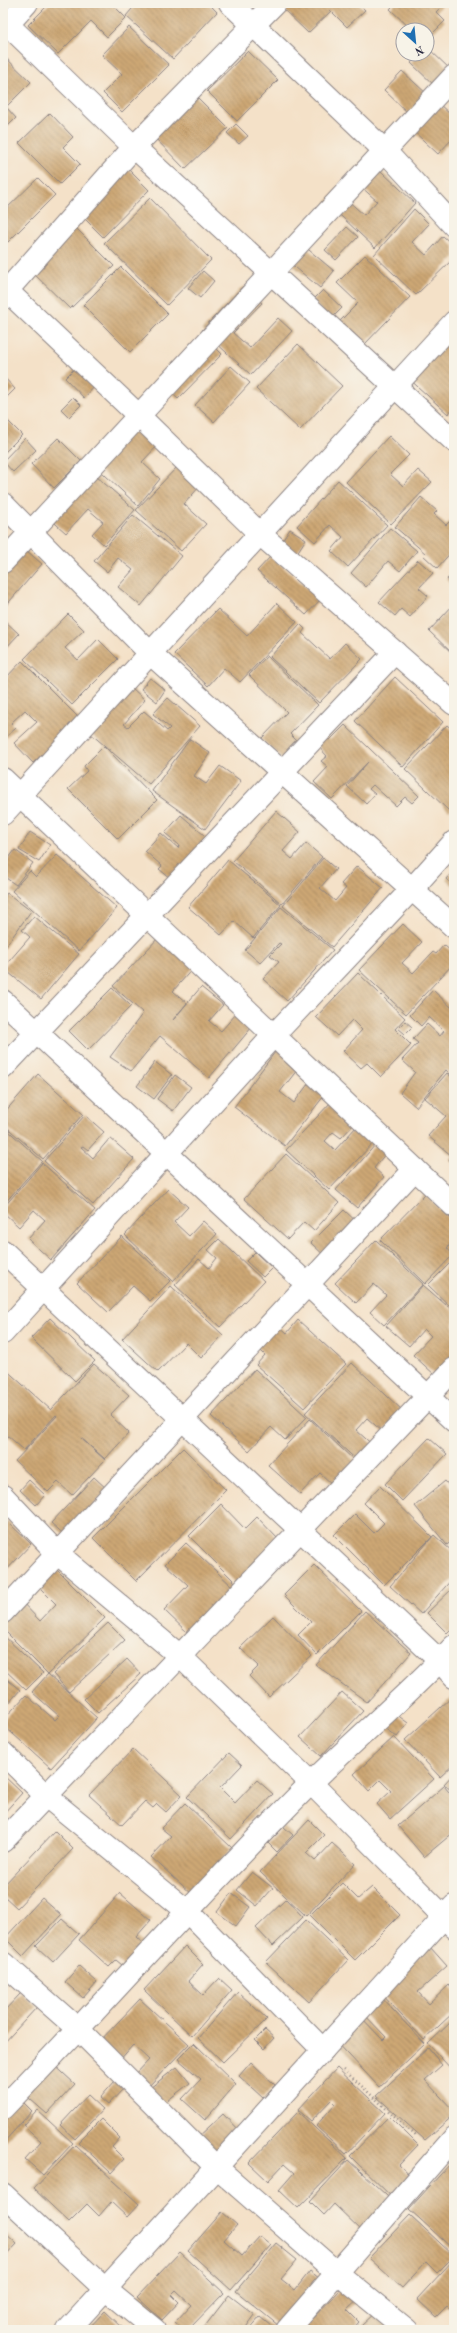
<svg xmlns="http://www.w3.org/2000/svg" width="457" height="2333" viewBox="0 0 457 2333" font-family="'Old Standard TT',serif">
<defs>
<pattern id="building-back-hatch" width="6" height="6" patternUnits="userSpaceOnUse"><rect width="6" height="6" fill="#cda775"/><path d="M-1 5l2 2M0 0l6 6M5-1l2 2" fill="none" stroke="#a68861"/></pattern>
</defs>
<rect width="100%" height="100%" fill="#f7f3e8"/>
<filter id="ink" filterUnits="userSpaceOnUse"><feTurbulence type="fractalNoise" baseFrequency=".025" numOctaves="2"/><feDisplacementMap in="SourceGraphic" scale="8" xChannelSelector="R" yChannelSelector="G"/><feConvolveMatrix kernelMatrix="1 2 1 2 8 2 1 2 1" color-interpolation-filters="sRGB"/></filter>
<filter id="wash" filterUnits="userSpaceOnUse"><feTurbulence type="fractalNoise" baseFrequency=".012" numOctaves="4" result="noise"/><feDisplacementMap in="SourceGraphic" scale="16" xChannelSelector="R" yChannelSelector="G"/><feGaussianBlur stdDeviation="0.9" result="paint"/><feColorMatrix in="noise" values="0 0 0 0 0 0 0 0 0 0 0 0 0 0 0 0 0 1.4 0 .05"/><feComposite in="paint" operator="in"/></filter>
<g filter="url(#wash)">
<rect width="100%" height="100%" fill="#f4e1c8"/>
<g id="blocks">
<!-- building -->
<g fill="url(#building-back-hatch)">
<polygon points="50,3 111,3 126,18 107,37 91,21 58,54 28,25"/>
<polygon points="137,3 208,3 217,12 173,59 126,16"/>
<polygon points="282,3 358,3 365,10 347,27 331,11 308,33 280,6"/>
<polygon points="396,3 445,3 436,12 445,21 427,39 427,30 412,30 390,9"/>
<polygon points="129,27 169,65 122,112 103,93 122,74 102,55"/>
<polygon points="427,47 453,72 437,88 411,63 419,54 427,54"/>
<polygon points="248,51 278,80 237,121 207,91"/>
<polygon points="5,57 31,82 6,107 16,118 3,131 3,59"/>
<polygon points="402,71 428,95 409,114 384,90"/>
<polygon points="194,94 228,128 185,169 152,135"/>
<polygon points="435,100 454,118 454,137 438,154 409,127"/>
<polygon points="50,113 73,137 63,147 80,164 60,184 19,143"/>
<polygon points="236,124 248,136 239,144 227,133"/>
<polygon points="367,158 415,203 375,248 326,202 337,191 364,215 377,201 350,177"/>
<polygon points="127,168 149,190 103,237 81,215"/>
<polygon points="38,178 55,195 8,242 3,238 3,212"/>
<polygon points="150,198 211,260 167,305 104,243"/>
<polygon points="414,209 429,224 412,242 426,255 443,236 454,246 454,258 416,295 374,255"/>
<polygon points="74,226 114,266 70,309 30,270"/>
<polygon points="347,227 358,237 336,260 325,250"/>
<polygon points="297,240 334,271 320,288 283,257"/>
<polygon points="365,255 410,297 364,345 339,322 358,303 337,283"/>
<polygon points="121,267 168,314 130,352 83,305"/>
<polygon points="203,271 214,281 200,298 188,288"/>
<polygon points="243,286 262,303 233,333 250,348 278,318 292,331 251,375 202,330"/>
<polygon points="323,290 342,308 330,320 312,301"/>
<polygon points="454,326 454,407 448,414 407,377"/>
<polygon points="204,336 222,354 178,399 160,382"/>
<polygon points="298,344 342,386 300,430 256,389"/>
<polygon points="77,366 96,385 84,398 65,378"/>
<polygon points="231,366 250,383 214,422 195,405"/>
<polygon points="3,376 15,389 3,401"/>
<polygon points="73,397 81,405 69,417 61,409"/>
<polygon points="3,416 22,435 5,452 3,450"/>
<polygon points="130,416 159,444 142,462 160,479 138,506 89,460"/>
<polygon points="389,436 409,455 390,474 403,486 418,470 432,482 391,524 346,482"/>
<polygon points="25,438 36,450 13,472 3,461"/>
<polygon points="58,438 81,461 54,488 31,464"/>
<polygon points="178,466 200,486 184,504 206,524 181,551 136,510"/>
<polygon points="88,469 135,510 104,545 92,534 103,522 88,509 66,533 47,516"/>
<polygon points="338,480 387,525 348,567 331,551 343,537 330,525 315,542 297,526"/>
<polygon points="421,497 437,511 434,514 446,525 454,517 454,549 437,568 423,555 425,553 395,527"/>
<polygon points="133,515 182,556 141,606 118,587 133,570 118,558 107,572 94,561"/>
<polygon points="390,528 417,551 400,571 388,561 366,587 351,573"/>
<polygon points="290,529 306,539 297,553 281,543"/>
<polygon points="19,544 42,564 3,609 3,562"/>
<polygon points="271,556 320,600 306,615 257,571"/>
<polygon points="418,560 433,573 419,588 428,596 410,617 401,609 395,616 379,602"/>
<polygon points="454,573 454,587 447,579"/>
<polygon points="277,603 297,622 240,682 224,668 208,686 174,654 218,609 247,636"/>
<polygon points="454,604 454,655 429,631"/>
<polygon points="68,614 84,630 65,648 78,660 98,639 118,659 72,705 24,659"/>
<polygon points="3,619 19,634 3,651"/>
<polygon points="300,624 305,629 302,633 330,659 345,643 362,659 319,703 270,657"/>
<polygon points="267,656 318,705 290,734 299,743 283,759 261,739 287,712 249,675"/>
<polygon points="22,661 80,719 33,763 14,743 37,722 25,710 11,723 16,728 5,738 3,735 3,681"/>
<polygon points="395,677 443,722 403,767 355,721"/>
<polygon points="150,678 165,690 157,702 141,689"/>
<polygon points="131,687 145,700 124,724 128,727 144,711 167,731 170,728 153,714 168,698 200,726 149,784 90,733"/>
<polygon points="345,725 419,796 412,803 405,797 396,806 373,785 369,789 375,794 366,804 347,786 368,762 332,799 314,782 328,767 321,761 327,756 316,744 324,735 330,740"/>
<polygon points="447,725 454,731 454,806 449,811 405,769"/>
<polygon points="190,739 210,753 194,776 206,784 220,766 241,781 205,829 152,791"/>
<polygon points="104,746 157,800 118,839 68,789 87,771 84,766"/>
<polygon points="276,811 300,832 283,851 292,859 306,843 322,857 282,904 233,861"/>
<polygon points="181,815 212,842 176,883 159,869 162,866 145,851 161,833 178,848 179,845 165,833"/>
<polygon points="30,832 50,845 39,862 19,850"/>
<polygon points="15,850 33,863 16,885 3,876 3,866"/>
<polygon points="57,855 117,908 79,951 12,891 30,871 36,877"/>
<polygon points="323,858 336,869 320,888 335,901 346,888 341,884 357,866 383,888 332,947 283,906"/>
<polygon points="228,860 281,905 253,938 234,921 221,935 188,907"/>
<polygon points="454,870 454,886 446,879"/>
<polygon points="7,893 31,911 3,950 3,898"/>
<polygon points="281,907 333,950 287,1001 263,979 279,962 270,955 281,944 279,943 260,963 245,950"/>
<polygon points="34,916 79,954 41,999 3,968 30,937 22,930"/>
<polygon points="403,924 422,942 402,963 413,973 433,952 436,954 444,945 454,954 454,963 406,1014 359,970"/>
<polygon points="160,936 194,967 173,991 187,1003 173,1020 201,987 223,1005 209,1021 221,1031 236,1014 252,1027 209,1078 160,1036 131,1071 110,1057 143,1013 113,986"/>
<polygon points="358,973 405,1018 395,1029 411,1045 381,1077 367,1063 361,1068 343,1051 362,1030 352,1020 337,1036 316,1017"/>
<polygon points="112,988 131,1006 88,1050 69,1031"/>
<polygon points="433,990 454,1010 454,1078 446,1070 416,1107 400,1093 415,1072 402,1060 418,1043 413,1039 427,1024 440,1036 444,1031 429,1017 421,1026 410,1015"/>
<polygon points="405,1021 412,1027 405,1034 398,1028"/>
<polygon points="278,1048 301,1065 280,1092 294,1103 311,1080 327,1092 285,1146 234,1107"/>
<polygon points="155,1062 172,1075 154,1099 137,1086"/>
<polygon points="447,1073 454,1079 454,1164 449,1160 452,1156 428,1136 446,1116 425,1098"/>
<polygon points="38,1074 83,1114 43,1159 3,1124 3,1114"/>
<polygon points="175,1075 191,1087 173,1111 157,1099"/>
<polygon points="332,1101 355,1123 341,1138 333,1132 325,1141 335,1150 357,1126 374,1142 329,1190 286,1150"/>
<polygon points="85,1115 104,1132 88,1150 83,1146 81,1147 93,1158 110,1138 134,1159 93,1205 44,1161"/>
<polygon points="3,1126 42,1161 3,1205"/>
<polygon points="376,1144 386,1153 374,1168 384,1177 357,1208 336,1190"/>
<polygon points="286,1154 339,1203 314,1231 304,1222 288,1239 244,1199"/>
<polygon points="42,1163 95,1210 51,1260 28,1239 45,1220 34,1210 19,1227 3,1212 3,1208"/>
<polygon points="168,1189 188,1207 174,1222 189,1236 203,1221 217,1234 173,1281 125,1235"/>
<polygon points="425,1194 454,1222 454,1240 447,1248 453,1255 425,1284 380,1240"/>
<polygon points="344,1210 362,1227 329,1260 311,1243"/>
<polygon points="122,1236 170,1281 150,1301 133,1286 108,1312 77,1283"/>
<polygon points="219,1239 264,1281 220,1327 175,1285 199,1259 209,1268 217,1258 208,1250"/>
<polygon points="376,1240 423,1284 384,1325 370,1312 386,1295 374,1284 356,1303 335,1283"/>
<polygon points="255,1252 272,1268 263,1277 246,1261"/>
<polygon points="454,1259 454,1310 428,1285"/>
<polygon points="423,1285 454,1312 454,1355 435,1375 413,1355 431,1336 424,1329 409,1346 386,1326"/>
<polygon points="171,1286 223,1335 201,1358 186,1343 158,1372 122,1339"/>
<polygon points="50,1318 95,1361 75,1381 31,1338"/>
<polygon points="298,1320 346,1364 304,1408 256,1365 265,1355 255,1345 276,1323 287,1333"/>
<polygon points="352,1363 403,1411 383,1432 367,1418 356,1430 375,1447 360,1463 305,1413"/>
<polygon points="94,1364 129,1395 110,1415 129,1433 105,1459 81,1438 105,1460 72,1495 58,1482 48,1492 15,1461 57,1416 56,1415 24,1450 7,1435 3,1439 3,1367 51,1410"/>
<polygon points="255,1369 307,1417 285,1440 271,1427 249,1451 211,1416"/>
<polygon points="310,1419 355,1461 333,1485 320,1473 300,1494 268,1465"/>
<polygon points="429,1438 447,1454 402,1501 385,1484"/>
<polygon points="183,1448 226,1490 136,1581 93,1538"/>
<polygon points="94,1477 108,1490 66,1536 51,1523"/>
<polygon points="29,1480 45,1495 36,1505 20,1490"/>
<polygon points="445,1481 454,1491 454,1539 447,1545 415,1506"/>
<polygon points="380,1486 432,1537 384,1585 334,1535 355,1514 374,1533 384,1523 364,1503"/>
<polygon points="221,1504 245,1529 257,1517 279,1540 236,1583 189,1536"/>
<polygon points="8,1522 31,1544 3,1574 3,1528"/>
<polygon points="434,1535 454,1553 454,1577 421,1614 390,1586"/>
<polygon points="186,1543 233,1587 189,1634 164,1610 188,1585 165,1564"/>
<polygon points="314,1565 361,1611 317,1655 298,1635 311,1622 284,1595"/>
<polygon points="54,1567 105,1618 48,1674 97,1718 51,1768 3,1725 3,1720 26,1695 55,1720 59,1716 32,1692 48,1674 3,1629 3,1618 20,1600 40,1621 56,1604 37,1585"/>
<polygon points="454,1587 454,1626 447,1633 427,1613"/>
<polygon points="365,1611 411,1653 367,1702 316,1665"/>
<polygon points="273,1616 312,1656 269,1697 249,1676 259,1666 240,1648"/>
<polygon points="108,1623 125,1640 69,1692 53,1674"/>
<polygon points="3,1635 43,1673 26,1690 3,1668"/>
<polygon points="127,1659 141,1674 98,1713 84,1699"/>
<polygon points="3,1676 20,1690 8,1704 3,1700"/>
<polygon points="342,1692 363,1711 321,1756 300,1737"/>
<polygon points="452,1697 454,1699 454,1764 440,1777 405,1740"/>
<polygon points="396,1714 408,1723 397,1737 384,1728"/>
<polygon points="394,1737 434,1779 390,1819 377,1804 391,1791 380,1780 369,1791 354,1774"/>
<polygon points="133,1749 182,1795 166,1812 157,1804 153,1808 145,1801 122,1825 89,1795"/>
<polygon points="229,1753 242,1765 220,1788 235,1803 257,1780 273,1794 231,1839 187,1797"/>
<polygon points="454,1773 454,1793 444,1784"/>
<polygon points="4,1776 22,1793 3,1814 3,1778"/>
<polygon points="444,1786 454,1798 454,1832 424,1857 398,1826"/>
<polygon points="185,1803 232,1848 192,1894 151,1857 171,1836 161,1828"/>
<polygon points="309,1820 324,1835 306,1853 315,1861 332,1843 355,1864 306,1916 260,1872"/>
<polygon points="284,1827 293,1835 277,1852 268,1843"/>
<polygon points="55,1831 73,1849 17,1908 3,1895 3,1886"/>
<polygon points="252,1872 273,1888 257,1906 237,1890"/>
<polygon points="342,1883 358,1899 372,1887 400,1915 355,1960 310,1915"/>
<polygon points="120,1893 151,1920 136,1937 148,1948 128,1970 116,1960 109,1967 79,1940"/>
<polygon points="231,1893 250,1907 236,1926 217,1912"/>
<polygon points="42,1898 61,1915 23,1956 5,1938"/>
<polygon points="286,1899 303,1917 273,1946 256,1928"/>
<polygon points="62,1919 79,1934 53,1962 36,1946"/>
<polygon points="306,1920 348,1960 309,2002 266,1962"/>
<polygon points="185,1946 203,1964 188,1981 203,1995 219,1978 232,1990 192,2036 144,1990"/>
<polygon points="430,1947 447,1966 418,1992 429,2004 449,1985 454,1991 454,2012 424,2040 380,1992"/>
<polygon points="79,1966 97,1982 83,1998 65,1982"/>
<polygon points="238,1992 267,2019 223,2062 198,2038"/>
<polygon points="21,1993 37,2007 3,2044 3,2012"/>
<polygon points="378,1994 425,2044 379,2087 333,2038 358,2014 383,2040 386,2037 360,2010"/>
<polygon points="140,1999 189,2044 147,2088 134,2076 149,2060 133,2045 118,2062 98,2043"/>
<polygon points="454,2019 454,2072 428,2044"/>
<polygon points="265,2030 274,2038 264,2049 255,2040"/>
<polygon points="194,2043 236,2084 205,2120 182,2099 201,2079 178,2059"/>
<polygon points="428,2048 442,2065 425,2080 454,2111 454,2115 425,2140 376,2096"/>
<polygon points="50,2061 75,2084 47,2114 22,2092"/>
<polygon points="251,2062 275,2085 263,2098 239,2076"/>
<polygon points="177,2067 190,2083 163,2104 150,2088"/>
<polygon points="337,2068 385,2113 346,2154 316,2126 335,2104 331,2100 311,2121 298,2110"/>
<polygon points="115,2081 124,2088 108,2105 100,2098"/>
<polygon points="88,2095 103,2109 75,2139 60,2125"/>
<polygon points="18,2097 32,2111 3,2143 3,2113"/>
<polygon points="37,2110 73,2143 43,2175 25,2159 41,2141 23,2125"/>
<polygon points="298,2112 347,2158 298,2208 279,2190 294,2173 284,2164 268,2181 249,2163"/>
<polygon points="223,2114 239,2131 214,2155 197,2138"/>
<polygon points="389,2116 418,2145 399,2165 423,2188 403,2208 350,2156"/>
<polygon points="101,2119 120,2138 112,2147 124,2159 111,2173 78,2142"/>
<polygon points="75,2145 139,2204 127,2217 111,2202 99,2216 87,2204 69,2222 34,2189"/>
<polygon points="348,2160 399,2207 364,2233 334,2204 324,2215 310,2201"/>
<polygon points="450,2164 454,2168 454,2250 409,2209"/>
<polygon points="222,2212 237,2225 224,2240 242,2256 260,2236 271,2245 231,2290 188,2251"/>
<polygon points="410,2215 454,2256 437,2273 426,2262 402,2288 369,2258"/>
<polygon points="3,2231 17,2244 3,2259"/>
<polygon points="276,2243 297,2260 281,2279 295,2290 310,2271 329,2286 284,2330 236,2291"/>
<polygon points="180,2252 224,2293 188,2330 184,2330 175,2322 191,2305 176,2291 172,2295 179,2302 162,2320 137,2297"/>
<polygon points="454,2259 454,2312 447,2306 436,2317 417,2299"/>
<polygon points="346,2284 360,2298 347,2310 359,2322 352,2330 301,2330"/>
<polygon points="229,2295 255,2315 244,2330 202,2330"/>
<polygon points="105,2311 123,2328 121,2330 87,2330"/>
<polygon points="377,2311 392,2330 365,2330 361,2326"/>
<polygon points="260,2317 276,2330 249,2330"/>
</g>
</g>
</g>
<g filter="url(#ink)">
<use href="#blocks" fill-opacity="0" stroke="#8b8282" stroke-width="1"/>
<g fill="none" stroke-linecap="round" stroke-linejoin="round">
<!-- minor casing -->
<g stroke="#8b8282" stroke-width="24">
<g id="minor">
<polyline points="230,3 385,151 454,226"/>
<polyline points="3,20 134,147 454,441"/>
<polyline points="3,30 27,3"/>
<polyline points="3,287 139,416 260,534 454,704"/>
<polyline points="3,295 134,147 275,3"/>
<polyline points="3,504 150,653 454,927"/>
<polyline points="3,562 454,76"/>
<polyline points="3,779 454,1206"/>
<polyline points="3,814 454,322"/>
<polyline points="3,1001 454,1421"/>
<polyline points="3,1068 395,652"/>
<polyline points="3,1251 440,1661 454,1677"/>
<polyline points="3,1333 274,1035 411,890 454,842"/>
<polyline points="3,1496 57,1553 180,1656 311,1783 454,1927"/>
<polyline points="3,1612 415,1169"/>
<polyline points="3,1753 46,1796 187,1911 323,2050"/>
<polyline points="3,1841 454,1369"/>
<polyline points="3,1963 79,2030 216,2167 337,2273 407,2330"/>
<path d="M3,2108C107,2001 205,1888 311,1783C358,1737 409,1694 454,1646"/>
<polyline points="3,2194 105,2289 155,2330"/>
<polyline points="68,2330 454,1906"/>
<polyline points="287,2330 454,2138"/>
</g>
</g>
<!-- path -->
<polyline stroke="#8b8282" stroke-width="2.5" stroke-dasharray="1 3" stroke-linecap="butt" points="344,2070 417,2137"/>
<!-- minor -->
<use href="#minor" stroke="#fff" stroke-width="22"/>
</g>
</g>
<!-- margin -->
<rect width="457" height="2333" fill="none" stroke="#f7f3e8" stroke-width="16"/>
<!-- north arrow -->
<g transform="translate(415 42) rotate(153)"><circle r="19" fill="#f7f3e8" stroke="#a29fa3"/>
<path d="M0-3L7 15L0 10L-7 15Z" fill="#1f6fb2"/>
<text y="-6" font-size="11" font-weight="bold" text-anchor="middle" fill="#22223b">N</text>
</g>
</svg>
